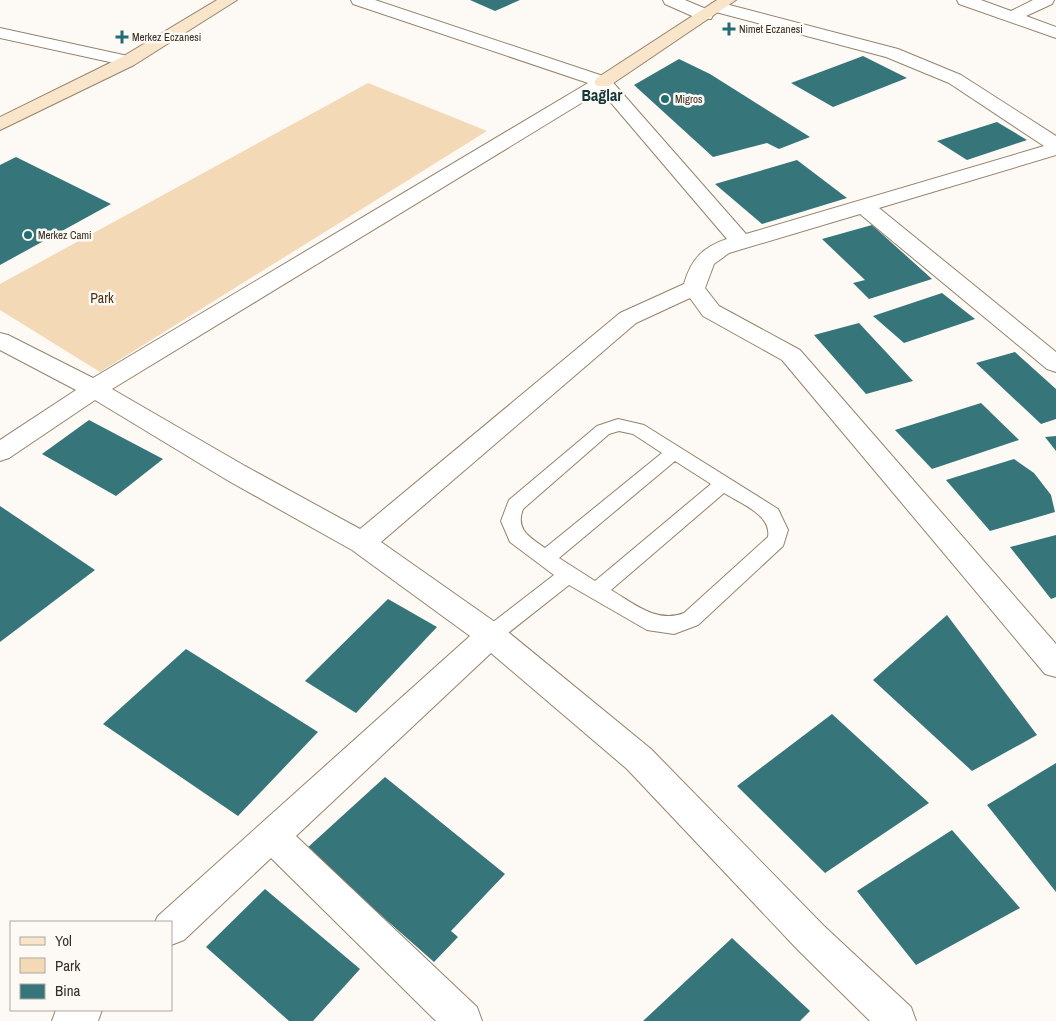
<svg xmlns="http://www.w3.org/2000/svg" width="1056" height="1021" viewBox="0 0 1056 1021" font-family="'Archivo Narrow',sans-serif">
<rect width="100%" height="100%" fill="#fdf9f4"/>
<!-- green -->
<polygon fill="#f4d9b6" points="368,83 487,131 100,372 0,310 0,284"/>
<!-- building -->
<g fill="#36767b">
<polygon points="470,0 520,0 495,11"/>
<polygon points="863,56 907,78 833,107 791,83"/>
<polygon points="679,59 710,74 810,137 779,149 767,143 713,157 634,85"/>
<polygon points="997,122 1027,140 967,160 937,141"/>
<polygon points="16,157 111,204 0,265 0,165"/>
<polygon points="797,160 847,198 762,224 715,184"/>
<polygon points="872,225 932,279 869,299 853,283 865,280 822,239"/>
<polygon points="942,293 975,319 904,343 873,316"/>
<polygon points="859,323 913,381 866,394 814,335"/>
<polygon points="1015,352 1056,389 1056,419 1041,424 976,363"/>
<polygon points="981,403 1019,440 932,469 895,430"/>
<polygon points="89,420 163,459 116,496 42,454"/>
<polygon points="1056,436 1056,451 1045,437"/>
<polygon points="1014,459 1034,473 1051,495 1055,512 990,531 946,480"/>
<polygon points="0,506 95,570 0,642"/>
<polygon points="1056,535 1056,597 1051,599 1010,547"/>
<polygon points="388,599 437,627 356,713 305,681"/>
<polygon points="947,615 1037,735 972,771 873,680"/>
<polygon points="186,649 318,732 238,816 103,724"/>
<polygon points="832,714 929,803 825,873 737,786"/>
<polygon points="1056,763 1056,892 987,805"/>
<polygon points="385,777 505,874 451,931 458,937 434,962 306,849"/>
<polygon points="952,830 1020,908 916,965 857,891"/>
<polygon points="265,889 360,969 313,1021 289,1021 206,947"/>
<polygon points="732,938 810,1011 800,1021 643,1021"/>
</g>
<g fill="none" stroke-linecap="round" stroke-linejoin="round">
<!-- lane casing -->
<g stroke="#95836c" stroke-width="2">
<path id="lane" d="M618,419L644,425L778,509L788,530L783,546L698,625L674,634L647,630L569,585L498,641L491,643L484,641L481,635L484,629L554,575L510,542L501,521L509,500L597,426ZM619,431L633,434L662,453L545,548C530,537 515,530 523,509L609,434ZM675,461L711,484L595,581L559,558ZM724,493C740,503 772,515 768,537L684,613C657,624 633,603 611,590Z"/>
</g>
<!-- street casing -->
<g stroke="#95836c" stroke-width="2">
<g id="street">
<path d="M351,0H375L609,78L746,234L1044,146L949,83L886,57L712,11L710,7L712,3L718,2L898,49L961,75L1056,136V155L879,208L1056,352V372L1047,369L860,214L729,253L714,264L705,288L719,306L800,350L1056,644V677L1045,674L782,360L703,316L690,298L636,323L381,542L502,627L651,749L824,926L911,1007L916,1021H870L798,950L627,769L491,653L296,836L477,1007L482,1021H436L271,858L184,940L171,945V922H155L158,916L470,636L352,550L227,480L95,400L9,458L0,461V440L76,390L0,350V333L8,335L93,378L588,83L353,4ZM601,91L727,239C703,247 691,259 684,284L620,313L360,529L245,466L112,389Z"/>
<polygon points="663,0 685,0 711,11 713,15 711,19 699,19 665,4"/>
<polygon points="957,0 981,0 1011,11 1033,0 1054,0 1052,4 1026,16 1056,27 1056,38 959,4"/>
<polygon points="0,28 128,56 134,57 137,61 134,65 128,66 0,38"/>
<polygon points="56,1010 102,1010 98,1021 52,1021"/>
</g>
</g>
<!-- secondary casing -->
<g stroke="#95836c" stroke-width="2">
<g id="secondary">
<polygon points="217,0 237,0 134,65 0,130 0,117 122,57"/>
<polygon points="717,0 736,0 609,86 597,86 594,82 597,78"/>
</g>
</g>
<!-- lane -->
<use href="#lane" fill="#fff" fill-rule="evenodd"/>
<!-- street -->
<use href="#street" fill="#fff" fill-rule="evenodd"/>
<!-- secondary -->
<use href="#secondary" fill="#f8e5ca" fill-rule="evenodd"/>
</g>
<!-- markers -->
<g fill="#216d72" stroke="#fdf9f4" stroke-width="2">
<path d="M726.5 21.5h5v5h5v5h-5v5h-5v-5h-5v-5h5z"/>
<path d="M119.5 29.5h5v5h5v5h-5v5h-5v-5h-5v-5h5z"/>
<circle cx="665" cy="99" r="5"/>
<circle cx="28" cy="235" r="5"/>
</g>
<g text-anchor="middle" stroke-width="5" stroke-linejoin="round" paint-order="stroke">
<!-- far-poi labels -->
<g font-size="11" fill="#362e24" stroke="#fdf9f4" text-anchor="start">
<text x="739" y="33">Nimet Eczanesi</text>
<text x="132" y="41">Merkez Eczanesi</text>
<text x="675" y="103">Migros</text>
<text x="38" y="239">Merkez Cami</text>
</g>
<!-- park labels -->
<g font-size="14" fill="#493211" stroke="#fdf9f4">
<text x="102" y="303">Park</text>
</g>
<!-- far-district labels -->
<g font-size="16" font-weight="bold" fill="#133638" stroke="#fdf9f4">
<text x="602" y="101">Bağlar</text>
</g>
</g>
<!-- legend -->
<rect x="10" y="921" width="162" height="90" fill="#fdf9f4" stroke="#ada8a1"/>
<rect x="20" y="937" width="25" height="8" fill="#f8e5ca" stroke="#ada8a1"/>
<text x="55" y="946" font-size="15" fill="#362e24">Yol</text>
<rect x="20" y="958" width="25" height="15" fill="#f4d9b6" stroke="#ada8a1"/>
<text x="55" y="971" font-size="15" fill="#362e24">Park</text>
<rect x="20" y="984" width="25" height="15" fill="#36767b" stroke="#ada8a1"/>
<text x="55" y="996" font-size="15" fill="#362e24">Bina</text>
</svg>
